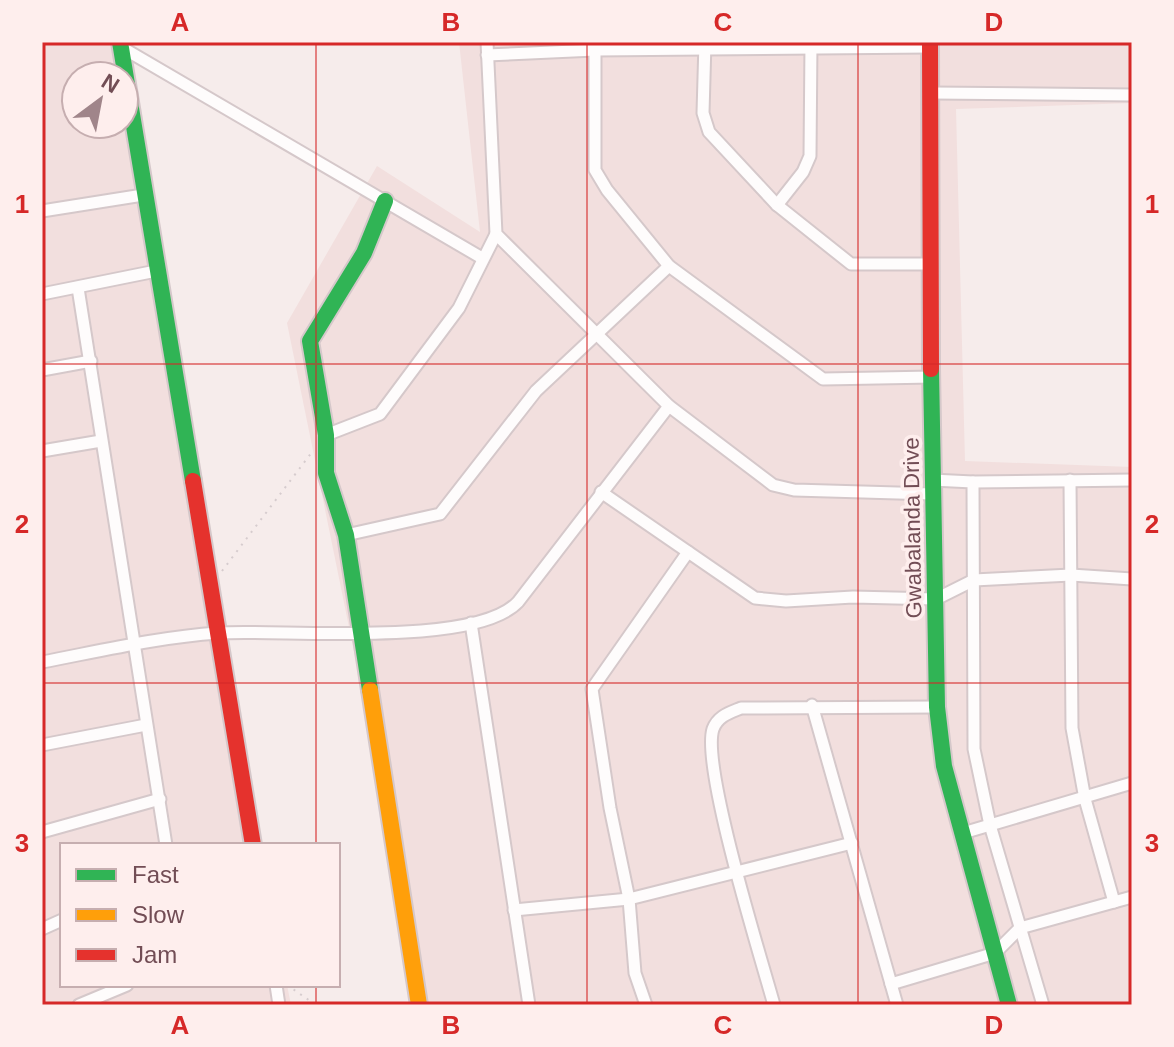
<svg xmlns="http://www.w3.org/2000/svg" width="1174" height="1047" viewBox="0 0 1174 1047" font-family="Arial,sans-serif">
<rect width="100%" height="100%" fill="#f6eceb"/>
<!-- residential -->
<g fill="#f2dfde">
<polygon points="42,42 113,42 118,76 76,76 76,124 124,124 124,111 137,191 42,206"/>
<polygon points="459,42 1132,42 1132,103 956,109 965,461 1132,467 1132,1005 426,1005 287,323 377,166 480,232"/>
<polygon points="139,200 261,845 62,845 62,985 287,985 291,1005 42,1005 42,216"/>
</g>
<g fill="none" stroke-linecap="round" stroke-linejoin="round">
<!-- street casing -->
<g stroke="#d5c8ca" stroke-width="15">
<g id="street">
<polyline points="487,42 496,234 669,406 773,485 794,490 932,494"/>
<polyline points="595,42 595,170 607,190 669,266 823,379 933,377"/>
<polyline points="705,42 703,113 709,132 777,205 851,264 930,264"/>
<polyline points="121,47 482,258"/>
<polyline points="487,55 595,50 930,47"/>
<polyline points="932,93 1132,95"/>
<polyline points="777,205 803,172 810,156 811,43"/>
<polyline points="42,211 143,195"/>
<polyline points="78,288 166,845"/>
<polyline points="42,294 156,271"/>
<polyline points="42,370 91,361"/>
<polyline points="326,435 380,414 459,308 496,234"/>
<polyline points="42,451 101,441"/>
<polyline points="932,480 973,482 974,749 990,825 1043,1005"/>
<polyline points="1070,480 1072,728 1085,799 1114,902"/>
<polyline points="973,482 1132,480"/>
<polyline points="601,492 755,598 786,601 853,597 936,599 974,580 1071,575 1132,579"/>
<polyline points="346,535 440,514 536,391 669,266"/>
<polyline points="471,623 529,1005"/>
<path d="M42,662C100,651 159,637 218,633C283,629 475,648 518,602L669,406"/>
<polyline points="812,705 897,1005"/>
<polyline points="42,745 146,725"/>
<polyline points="42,832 160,799"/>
<polyline points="963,833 1132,783"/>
<polyline points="514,910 629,899 852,843"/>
<polyline points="42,929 62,920"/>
<polyline points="891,984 995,953 1020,928 1132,897"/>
<polyline points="276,985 279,1005"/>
<polyline points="79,1005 127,985"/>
<polyline points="646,1005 635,973 629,899 610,808 592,689 688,552"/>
<path d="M774,1005C761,958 701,766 713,729C718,716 729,713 741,708L937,707"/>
</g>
</g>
<!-- fast casing -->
<g stroke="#d5c8ca" stroke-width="20">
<g id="fast">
<polyline points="120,42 193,481"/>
<polyline points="931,369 937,707 944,766 1009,1005"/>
<polyline points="370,690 346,535 326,473 326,435 310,341 364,253 385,201"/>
</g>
</g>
<!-- slow casing -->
<g stroke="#d5c8ca" stroke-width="20">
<polyline id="slow" points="370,690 419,1005"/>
</g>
<!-- jam casing -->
<g stroke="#d5c8ca" stroke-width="20">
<g id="jam">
<polyline points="930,42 931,369"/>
<polyline points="193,481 253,845"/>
</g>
</g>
<!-- path -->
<g stroke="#d6ccce" stroke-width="2" stroke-dasharray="2 6" stroke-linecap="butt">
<polyline points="222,571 312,452"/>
<polyline points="287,985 316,1005"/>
</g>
<!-- street -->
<use href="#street" stroke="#fefcfc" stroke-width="11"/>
<!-- fast -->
<use href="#fast" stroke="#30b455" stroke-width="16"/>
<!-- slow -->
<use href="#slow" stroke="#ff9f0a" stroke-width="16"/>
<!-- jam -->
<use href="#jam" stroke="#e5322d" stroke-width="16"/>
</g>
<!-- grid -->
<path fill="none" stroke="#d62828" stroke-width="2" stroke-opacity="0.55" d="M316,42V845M587,42V1005M858,42V1005M42,364H1132M42,683H1132M316,985V1005"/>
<g text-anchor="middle" stroke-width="7" stroke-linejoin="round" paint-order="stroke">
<!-- street labels -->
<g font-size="22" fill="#724d55" stroke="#feeeed">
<text transform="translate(912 528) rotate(-91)" y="8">Gwabalanda Drive</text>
</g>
</g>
<!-- border -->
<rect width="1174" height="1047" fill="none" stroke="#feeeed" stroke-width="88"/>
<!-- legend -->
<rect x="60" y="843" width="280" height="144" fill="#feeeed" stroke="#c6aeb0" stroke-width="2"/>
<rect x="76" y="869" width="40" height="12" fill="#30b455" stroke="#c6aeb0" stroke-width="2"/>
<text x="132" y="883" font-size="24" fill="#724d55">Fast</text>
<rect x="76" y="909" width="40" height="12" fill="#ff9f0a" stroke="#c6aeb0" stroke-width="2"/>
<text x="132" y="923" font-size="24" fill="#724d55">Slow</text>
<rect x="76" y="949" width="40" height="12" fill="#e5322d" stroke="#c6aeb0" stroke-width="2"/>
<text x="132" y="963" font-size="24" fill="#724d55">Jam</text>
<!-- north arrow -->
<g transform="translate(100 100) rotate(32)"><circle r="38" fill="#feeeed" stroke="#c6aeb0" stroke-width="2"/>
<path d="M0-6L14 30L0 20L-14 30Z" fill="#a0858a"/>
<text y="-12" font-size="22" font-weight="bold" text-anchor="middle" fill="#724d55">N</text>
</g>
<rect x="44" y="44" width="1086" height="959" fill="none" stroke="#d62828" stroke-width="3"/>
<g font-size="26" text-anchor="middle" font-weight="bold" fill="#d62828">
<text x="180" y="31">A</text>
<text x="451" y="31">B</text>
<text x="723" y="31">C</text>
<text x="994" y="31">D</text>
<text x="22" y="213">1</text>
<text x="1152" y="213">1</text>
<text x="22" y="533">2</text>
<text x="1152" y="533">2</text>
<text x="22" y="852">3</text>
<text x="1152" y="852">3</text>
<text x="180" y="1034">A</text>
<text x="451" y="1034">B</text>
<text x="723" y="1034">C</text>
<text x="994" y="1034">D</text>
</g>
</svg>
